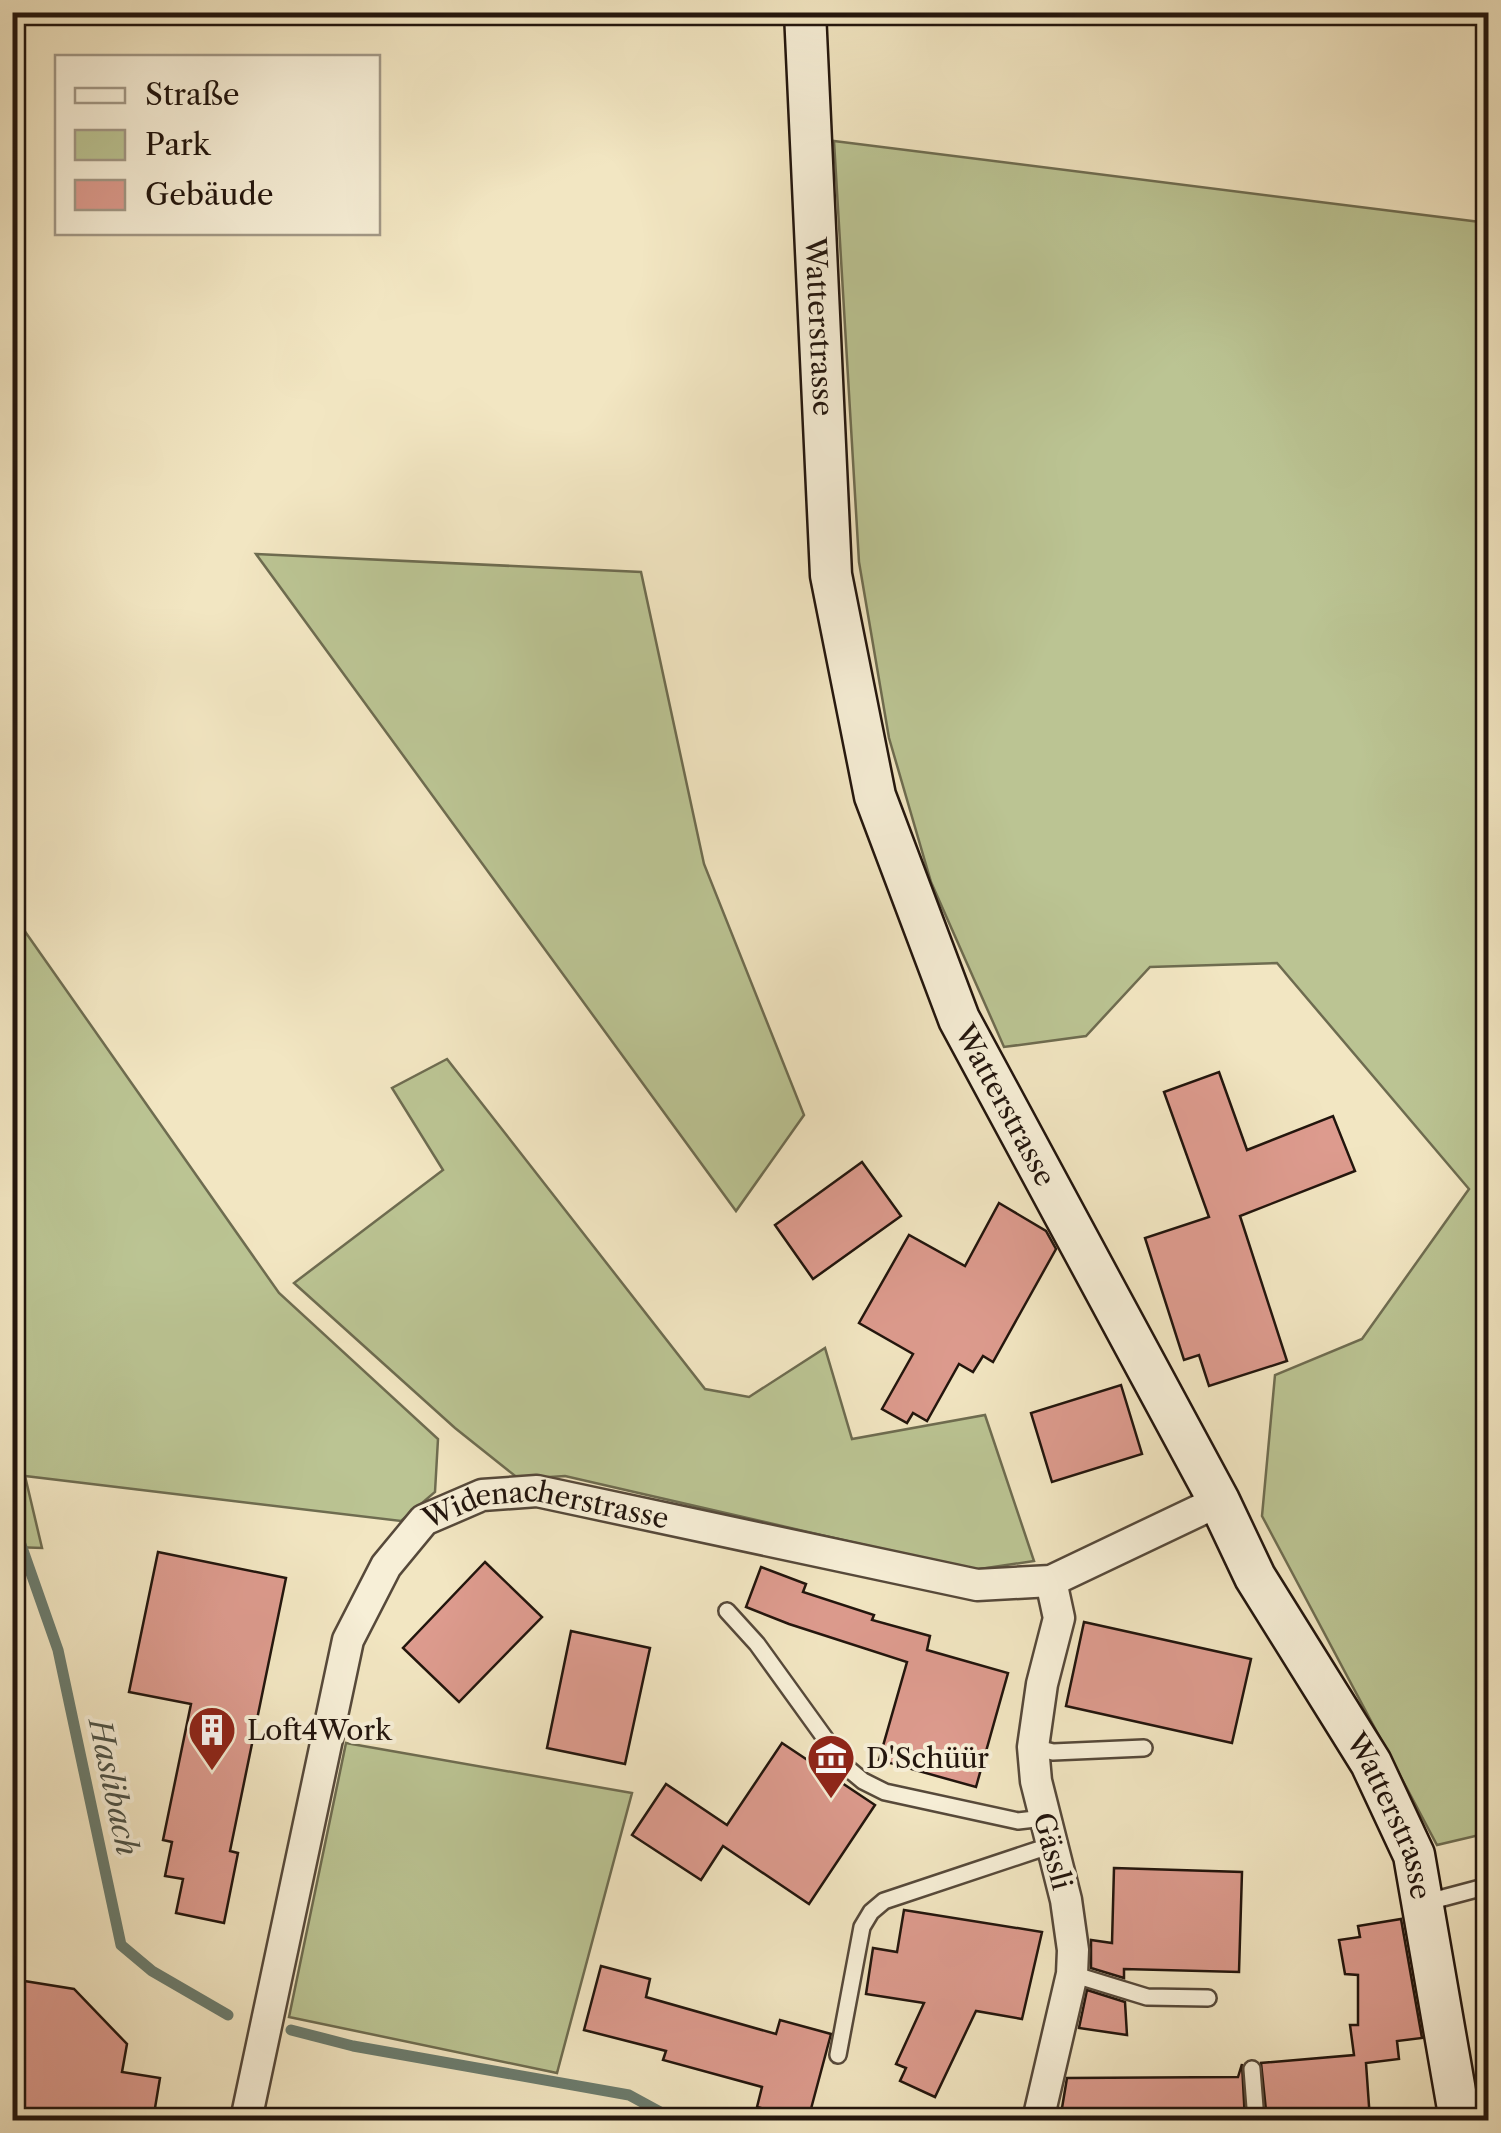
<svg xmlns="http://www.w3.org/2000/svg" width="1501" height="2133" viewBox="0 0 1501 2133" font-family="'Libre Caslon Text',serif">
<rect width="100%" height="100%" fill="#f2e6c2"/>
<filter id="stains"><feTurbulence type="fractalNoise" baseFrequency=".002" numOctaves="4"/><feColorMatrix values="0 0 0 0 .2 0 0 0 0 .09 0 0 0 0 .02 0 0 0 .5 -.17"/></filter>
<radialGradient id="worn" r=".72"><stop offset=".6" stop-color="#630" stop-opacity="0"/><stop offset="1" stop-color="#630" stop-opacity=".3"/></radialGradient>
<!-- green -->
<g fill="#bbc493" stroke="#6e6c50" stroke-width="2.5">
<polygon points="834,141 1480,222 1488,228 1488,1833 1437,1845 1262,1516 1275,1375 1362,1339 1469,1189 1277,963 1150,967 1086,1036 1004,1047 931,882 889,738 859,562"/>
<polygon points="256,554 641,572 704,864 804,1115 736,1211"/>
<polygon points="12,913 279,1293 438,1439 435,1492 401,1521 25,1476 42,1548 13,1547"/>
<polygon points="447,1059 705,1389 749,1397 825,1348 852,1439 985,1415 1034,1561 973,1570 565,1476 519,1479 455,1428 294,1283 443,1170 392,1088"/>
<polygon points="346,1743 632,1793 557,2073 289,2017"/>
</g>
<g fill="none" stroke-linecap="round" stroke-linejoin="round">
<!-- stream -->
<g stroke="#6b7c6e" stroke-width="11">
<polyline points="12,1519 58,1650 121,1945 152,1971 228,2015"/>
<polyline points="291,2030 353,2046 629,2095 675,2120"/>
</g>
</g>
<!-- building -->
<g fill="#dd9b8e" stroke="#22150d" stroke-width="2.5">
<polygon points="1219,1072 1247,1150 1333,1116 1355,1171 1240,1216 1287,1361 1209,1386 1199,1355 1184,1360 1145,1238 1209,1217 1164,1092"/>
<polygon points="862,1162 901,1216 813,1279 775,1225"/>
<polygon points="999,1203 1046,1231 1056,1249 993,1362 983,1356 973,1372 959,1364 927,1421 913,1413 907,1423 882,1409 913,1354 859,1323 909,1235 965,1266"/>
<polygon points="1121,1385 1142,1454 1052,1482 1031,1413"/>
<polygon points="158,1552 286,1578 230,1851 238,1853 224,1923 176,1913 183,1879 165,1876 172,1842 163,1840 191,1704 129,1692"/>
<polygon points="485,1562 542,1617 459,1702 403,1648"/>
<polygon points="761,1567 806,1584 803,1592 874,1615 872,1620 930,1636 927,1650 1008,1673 976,1787 879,1760 907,1662 789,1624 746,1607"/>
<polygon points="1084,1622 1251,1659 1232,1743 1066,1706"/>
<polygon points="571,1631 650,1648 625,1764 547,1748"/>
<polygon points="782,1743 875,1805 809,1904 723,1846 701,1880 632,1835 666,1784 727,1825"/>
<polygon points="1114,1868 1242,1872 1239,1972 1124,1969 1124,1978 1091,1968 1091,1940 1112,1943"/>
<polygon points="904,1910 1042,1932 1022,2019 976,2011 935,2097 900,2081 906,2068 896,2064 924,2003 866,1994 873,1948 897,1952"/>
<polygon points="1401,1919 1422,2038 1397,2041 1399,2059 1366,2063 1370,2120 1267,2120 1261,2063 1354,2055 1350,2025 1358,2025 1358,1975 1345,1974 1339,1940 1360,1937 1358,1926"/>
<polygon points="601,1966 650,1979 646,1997 776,2034 780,2020 831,2034 808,2120 757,2107 762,2087 663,2060 666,2051 584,2030"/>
<polygon points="12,1979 74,1989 127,2044 122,2072 160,2078 153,2120 12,2120"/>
<polygon points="1087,1990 1125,2002 1127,2035 1079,2028"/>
<polygon points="1242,2064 1245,2120 1060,2120 1067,2078 1238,2077"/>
</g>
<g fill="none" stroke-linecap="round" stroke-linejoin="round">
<!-- lane casing -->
<g stroke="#56493a" stroke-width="20">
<g id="lane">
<polyline points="727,1611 757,1644 845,1766 863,1781 885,1792 1018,1821 1044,1818"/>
<polyline points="1033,1747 1053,1752 1144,1748"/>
<polyline points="1424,1903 1488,1886"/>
<polyline points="1072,1974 1147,1997 1208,1998"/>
<polyline points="838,2055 862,1927 871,1912 884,1901 1052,1845"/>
<polyline points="1252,2069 1256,2120"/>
</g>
</g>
<!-- street casing -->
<g stroke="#56493a" stroke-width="35">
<g id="street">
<path id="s1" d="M246,2120L348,1640L386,1566L424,1520L482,1495L537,1491L977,1585L1051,1581L1219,1501"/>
<polyline points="1038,2120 1072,1974 1073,1950 1066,1900 1036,1781 1033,1747 1042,1684 1059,1618 1051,1581"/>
</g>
</g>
<!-- secondary casing -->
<g stroke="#22150d" stroke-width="45">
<g id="secondary">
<path id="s2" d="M805,12L831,575L875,796L959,1019L1219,1501L1255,1577L1371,1763L1414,1855L1460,2120"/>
</g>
</g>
<!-- lane -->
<use href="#lane" stroke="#f7efd7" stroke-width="15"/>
<!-- street -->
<use href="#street" stroke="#f7efd7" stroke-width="30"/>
<!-- secondary -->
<use href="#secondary" stroke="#f7efd7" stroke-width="40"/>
</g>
<!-- icons -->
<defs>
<g id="building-pin" transform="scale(2.5)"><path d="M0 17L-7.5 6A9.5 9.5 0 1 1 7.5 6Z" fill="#8f2418" stroke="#f7efd7"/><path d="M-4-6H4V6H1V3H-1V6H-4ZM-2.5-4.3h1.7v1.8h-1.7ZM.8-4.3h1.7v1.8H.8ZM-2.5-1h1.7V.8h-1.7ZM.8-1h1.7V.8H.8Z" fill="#fff"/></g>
<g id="museum-pin" transform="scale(2.5)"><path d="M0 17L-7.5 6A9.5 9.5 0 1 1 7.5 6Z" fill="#8f2418" stroke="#f7efd7"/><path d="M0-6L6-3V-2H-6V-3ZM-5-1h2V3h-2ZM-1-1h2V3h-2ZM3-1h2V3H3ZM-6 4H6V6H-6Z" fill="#fff"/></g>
</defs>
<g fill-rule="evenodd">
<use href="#building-pin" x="212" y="1730"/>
<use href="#museum-pin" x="831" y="1758"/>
</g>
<g text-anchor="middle" stroke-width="8" stroke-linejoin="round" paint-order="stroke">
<!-- street labels -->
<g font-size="28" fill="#22150d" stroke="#f7efd7">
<text dy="10" stroke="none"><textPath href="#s2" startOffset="315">Watterstrasse</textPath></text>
<text dy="10" stroke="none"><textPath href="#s2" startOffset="1125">Watterstrasse</textPath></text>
<text dy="10" stroke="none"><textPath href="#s1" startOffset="760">Widenacherstrasse</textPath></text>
<text dy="10" stroke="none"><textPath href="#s2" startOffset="1935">Watterstrasse</textPath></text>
<text transform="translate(1053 1851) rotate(75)" y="10">Gässli</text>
</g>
<!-- poi labels -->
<g font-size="28" fill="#22150d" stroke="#f7efd7" text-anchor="start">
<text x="247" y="1740">Loft4Work</text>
<text x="866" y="1768">D'Schüür</text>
</g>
<!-- water labels -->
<g font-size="30" font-style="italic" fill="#4d5145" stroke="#f7efd7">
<text transform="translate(113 1787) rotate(78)" y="10">Haslibach</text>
</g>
</g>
<!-- margin -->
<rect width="1501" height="2133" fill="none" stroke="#f2e6c2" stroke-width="50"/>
<rect x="15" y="15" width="1471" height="2103" fill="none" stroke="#22150d" stroke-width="5"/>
<rect x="25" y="25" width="1451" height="2083" fill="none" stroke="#22150d" stroke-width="2.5"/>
<!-- legend -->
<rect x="55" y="55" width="325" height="180" fill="#f7efd7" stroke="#a29886" stroke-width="2.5"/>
<rect x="75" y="88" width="50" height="15" fill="#f7efd7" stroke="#a29886" stroke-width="2.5"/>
<text x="145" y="105" font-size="30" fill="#22150d">Straße</text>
<rect x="75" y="130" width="50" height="30" fill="#bbc493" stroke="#a29886" stroke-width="2.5"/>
<text x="145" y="155" font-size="30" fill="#22150d">Park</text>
<rect x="75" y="180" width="50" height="30" fill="#dd9b8e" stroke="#a29886" stroke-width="2.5"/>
<text x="145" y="205" font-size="30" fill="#22150d">Gebäude</text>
<rect width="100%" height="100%" filter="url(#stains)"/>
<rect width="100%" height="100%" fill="url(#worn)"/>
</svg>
